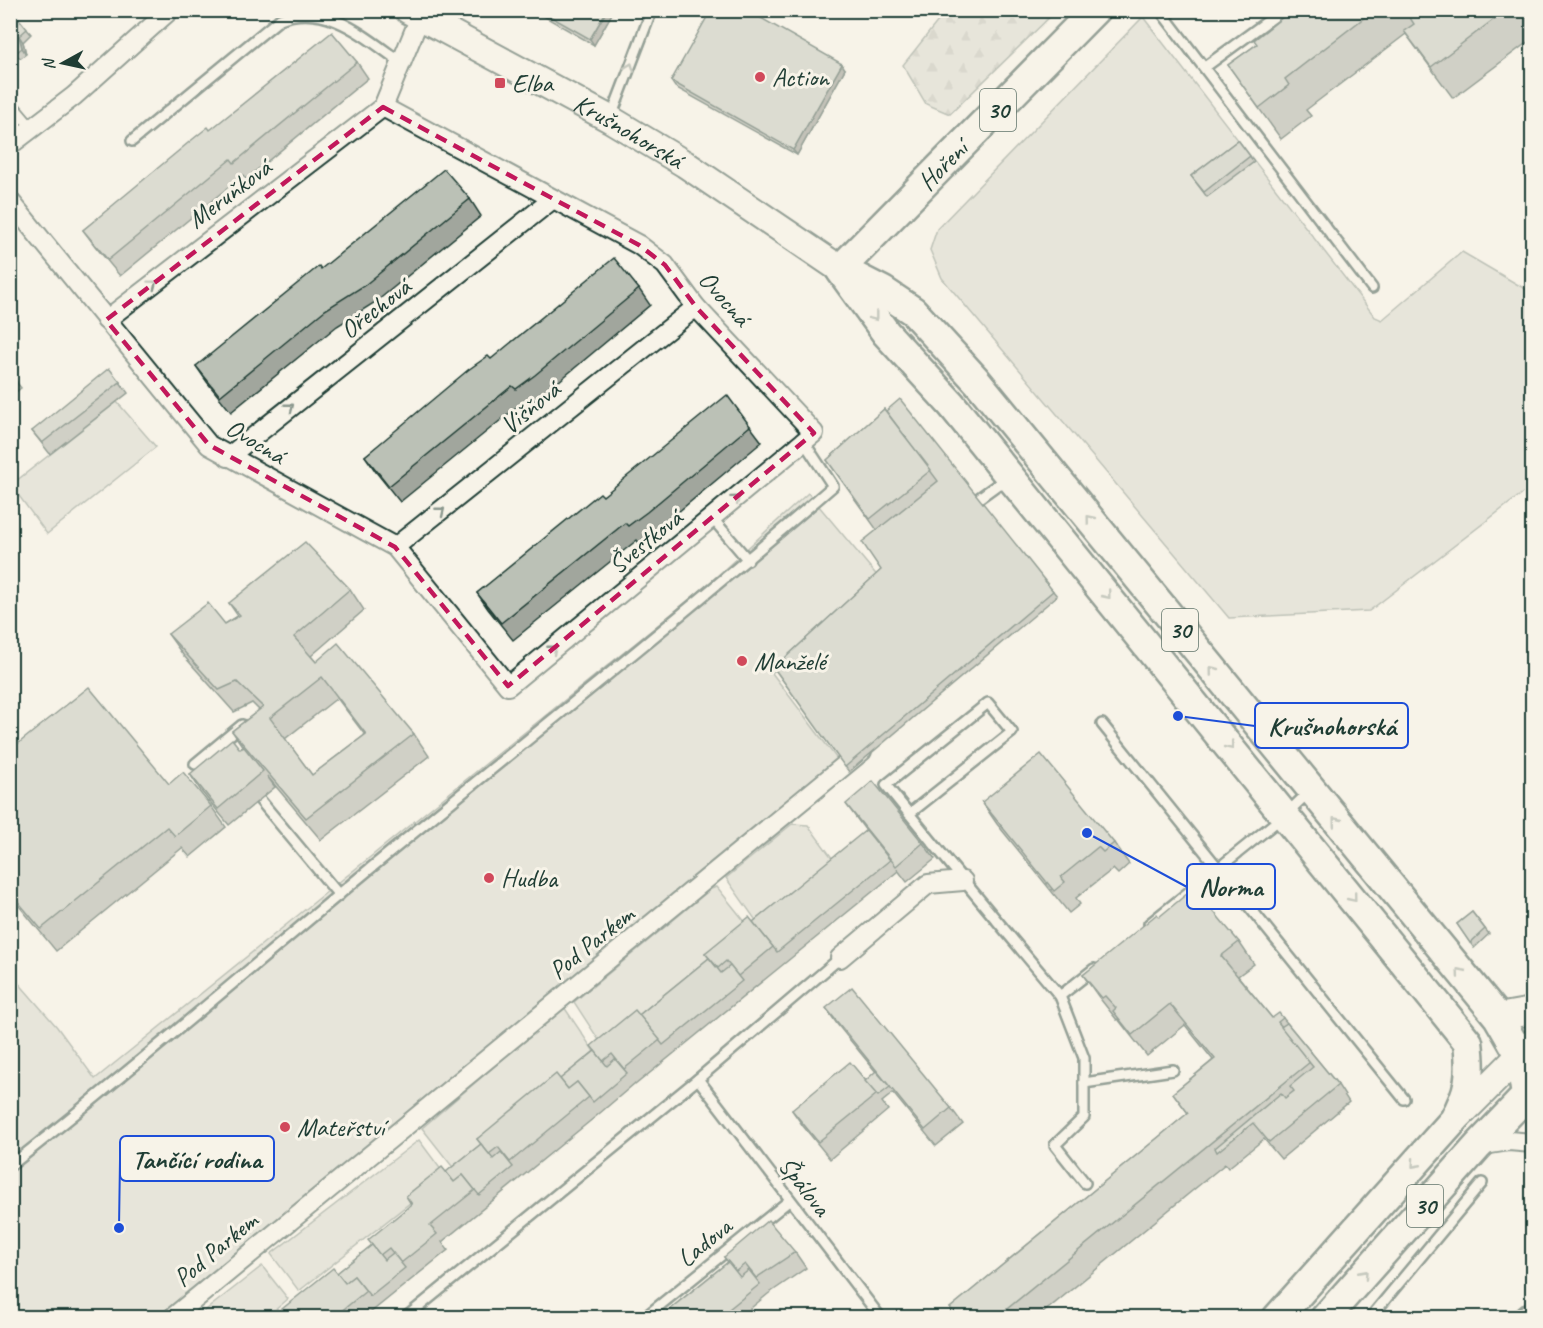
<svg xmlns="http://www.w3.org/2000/svg" width="1543" height="1328" viewBox="0 0 1543 1328" font-family="Caveat,sans-serif">
<defs>
<pattern id="forest-firs" width="22" height="20" patternUnits="userSpaceOnUse" patternTransform="scale(1.5)"><rect width="22" height="20" fill="#d3d5ca"/><path d="M5 1l3.5 6h-7zM16 11l3.5 6h-7z" fill="#b5b8ae"/></pattern>
</defs>
<rect width="100%" height="100%" fill="#f7f3e8"/>
<filter id="ink" filterUnits="userSpaceOnUse"><feTurbulence type="fractalNoise" baseFrequency=".0167" numOctaves="2"/><feDisplacementMap in="SourceGraphic" scale="12" xChannelSelector="R" yChannelSelector="G"/><feConvolveMatrix kernelMatrix="1 2 1 2 8 2 1 2 1" color-interpolation-filters="sRGB"/></filter>
<g filter="url(#ink)">
<!-- forest -->
<polygon fill="url(#forest-firs)" stroke="#79897f" stroke-width="1.5" points="946,11 946,10 1056,11 950,114 926,104 903,65"/>
<!-- green -->
<g fill="#d3d5ca" stroke="#79897f" stroke-width="1.5">
<polygon points="1143,17 1375,317 1382,320 1462,252 1532,293 1532,486 1369,611 1229,618 942,278 930,250 937,229"/>
<polygon points="117,402 156,447 47,534 11,485"/>
<polygon points="808,493 879,578 772,673 837,759 157,1317 11,1317 10,973 57,1027 95,1079 705,587"/>
<polygon points="792,824 808,825 833,859 757,922 726,878"/>
<polygon points="717,887 750,928 604,1048 574,1002 711,889"/>
<polygon points="564,1007 595,1053 455,1170 422,1128"/>
<polygon points="419,1140 445,1175 299,1291 271,1254"/>
<polygon points="262,1266 288,1299 267,1317 197,1317"/>
</g>
<g fill="none" stroke-linecap="round" stroke-linejoin="round">
<!-- lane casing -->
<g stroke="#1f3d34" stroke-width="14">
<g id="lane">
<polyline points="1160,10 1372,288"/>
<polyline points="1205,67 1283,10"/>
<polyline points="10,102 32,128"/>
<polyline points="611,117 650,15"/>
<polyline points="10,125 22,117"/>
<path d="M132,141L280,19C327,1 366,38 402,63"/>
<polyline points="979,498 1008,477"/>
<polyline points="713,519 748,560"/>
<polyline points="1102,724 1404,1099"/>
<polyline points="195,764 242,725"/>
<polyline points="260,800 339,895"/>
<path d="M909,814L1012,732L988,703L886,785C943,856 1001,926 1060,996L1094,969"/>
<polyline points="1149,924 1286,814 1309,792"/>
<polyline points="1060,996 1084,1058 1084,1117 1055,1145 1085,1183"/>
<polyline points="698,1079 881,1318"/>
<polyline points="1084,1083 1173,1070"/>
<path d="M10,1166C131,1071 248,970 366,872C522,743 681,618 833,486L804,442"/>
<polyline points="405,1318 698,1079 840,958"/>
<polyline points="644,1318 790,1200"/>
<polyline points="1370,1318 1482,1183"/>
<polyline points="1516,1318 1532,1305"/>
</g>
</g>
<!-- street casing -->
<g stroke="#1f3d34" stroke-width="22">
<g id="street">
<polyline points="10,145 74,96 170,10"/>
<polyline points="10,201 209,445 395,547 508,686 814,433 696,307 665,265 639,245 383,107 420,17"/>
<polyline points="106,320 383,107"/>
<polyline points="228,457 553,199"/>
<polyline points="395,547 696,307"/>
<polyline points="840,958 928,884 963,881"/>
<polyline points="1478,1146 1509,1141 1532,1143"/>
<polyline points="172,1318 862,751"/>
</g>
</g>
<!-- secondary casing -->
<g stroke="#1f3d34" stroke-width="30">
<g id="secondary">
<path id="s1" d="M408,10L610,119L685,164L840,269"/>
<polyline points="1498,1017 1532,1011"/>
<polyline points="1456,1119 1532,1043"/>
</g>
</g>
<!-- primary casing -->
<g stroke="#1f3d34" stroke-width="33">
<g id="primary">
<polyline points="840,269 883,291 913,311 977,381 1498,1017 1520,1055 1526,1096 1478,1146 1325,1318"/>
<path id="s2" d="M840,269L1095,10"/>
<path d="M841,271L886,333L951,404L1468,1042C1472,1076 1470,1090 1454,1120L1277,1318"/>
</g>
</g>
<!-- lane -->
<use href="#lane" stroke="#f7f3e8" stroke-width="9"/>
<!-- street -->
<use href="#street" stroke="#f7f3e8" stroke-width="18"/>
<!-- secondary -->
<use href="#secondary" stroke="#f7f3e8" stroke-width="26"/>
<!-- primary -->
<use href="#primary" stroke="#f7f3e8" stroke-width="28"/>
</g>
<!-- wall -->
<g fill="#a1a69d" stroke="#1f3d34" stroke-width="1.5" fill-rule="evenodd">
<polygon points="10,10 31,34 23,42 26,54 21,58 10,53"/>
<polygon points="533,10 614,10 594,45"/>
<polygon points="1292,10 1533,10 1533,38 1453,98 1406,34 1306,110 1311,116 1281,139 1228,65 1257,44"/>
<polygon points="357,62 368,78 246,179 243,175 120,276 95,246 83,230 210,130"/>
<polygon points="845,69 797,155 675,87 671,81"/>
<polygon points="1238,140 1254,162 1207,197 1191,176"/>
<polygon points="470,199 481,216 377,301 337,326 231,412 207,382 196,366"/>
<polygon points="639,289 650,305 546,392 527,405 523,402 400,502 376,472 365,456 491,359"/>
<polygon points="10,374 21,388 10,397"/>
<polygon points="120,382 128,393 50,454 32,431"/>
<polygon points="884,409 1053,591 1057,596 849,772 774,668 881,570 877,530 827,460"/>
<polygon points="750,426 762,442 659,528 639,543 637,540 513,640 488,609 477,593 603,496"/>
<path d="M350,589L364,610L311,656L316,662L414,734L429,756L321,840L267,776L275,787L229,825L201,791L190,774L243,747L232,731L259,710L252,703L234,712L183,655L168,634L225,624L238,616L229,603ZM337,698L365,735L312,775L285,739Z"/>
<polygon points="10,750 169,784 211,806 226,827 190,857 182,848 56,951 10,895"/>
<polygon points="982,802 1114,843 1129,864 1118,874 1113,869 1076,898 1080,904 1069,913 997,824"/>
<polygon points="846,804 923,843 935,859 907,882 897,869 898,871 635,1085 634,1084 600,1113 442,1242 448,1250 365,1317 272,1317 337,1273 372,1245 411,1204 406,1196 446,1172 481,1144 477,1139 560,1079 709,958 705,953 753,922 866,831"/>
<polygon points="1472,912 1489,934 1474,948 1457,924"/>
<polygon points="1159,917 1239,942 1254,964 1238,976 1272,1018 1283,1018 1338,1085 1349,1102 1281,1159 1264,1139 1228,1168 1225,1164 1038,1317 957,1317 950,1308 1188,1113 1173,1093 1213,1060 1185,1025 1147,1056 1118,1019 1117,1020 1098,996 1083,975"/>
<polygon points="826,1008 951,1108 963,1124 936,1146 893,1093 882,1102 888,1110 830,1159 803,1126 792,1110 865,1081 876,1072 837,1024"/>
<polygon points="795,1252 806,1268 768,1294 740,1317 660,1317 728,1262 724,1257"/>
</g>
<!-- shaded-wall -->
<g fill="#83877f" stroke="#1f3d34" stroke-width="1.5">
<polygon points="607,10 614,10 594,45 590,39"/>
<polygon points="19,36 23,42 26,54 22,48"/>
<polygon points="842,64 845,69 797,155 793,150"/>
</g>
<!-- building -->
<g fill="#bbc1b6" stroke="#1f3d34" stroke-width="1.5" fill-rule="evenodd">
<polygon points="10,10 12,10 27,29 19,36 22,48 17,52 10,49"/>
<polygon points="539,10 607,10 590,39"/>
<polygon points="711,10 747,10 842,64 793,150 671,81"/>
<polygon points="1292,10 1374,10 1285,79 1289,85 1259,108 1228,65 1257,44 1254,40"/>
<polygon points="1405,10 1506,10 1431,67 1404,31 1414,24"/>
<polygon points="332,32 357,62 234,163 231,159 108,260 83,230 188,143 208,127 210,130"/>
<polygon points="1238,140 1250,156 1204,192 1191,176"/>
<polygon points="444,169 470,199 365,285 325,310 220,396 196,366 319,266 321,269"/>
<polygon points="614,258 639,289 535,375 516,389 512,386 389,486 365,456 468,370 488,356 491,359"/>
<polygon points="109,368 120,382 42,443 32,431"/>
<polygon points="10,374 17,382 10,388"/>
<polygon points="727,395 750,426 647,512 628,526 625,523 501,623 477,593 600,493 603,496 630,474"/>
<polygon points="900,399 1053,591 845,767 774,668 881,570 862,542 938,481 886,411"/>
<polygon points="884,409 931,470 870,519 827,460"/>
<path d="M305,542L350,589L294,637L316,662L338,643L414,734L306,818L232,731L263,707L237,682L219,690L168,634L208,603L225,624L240,615L229,603ZM322,677L366,734L312,775L270,718Z"/>
<polygon points="89,687 169,784 183,772 211,806 175,836 167,827 41,929 10,892 10,750"/>
<polygon points="232,739 240,749 244,747 263,771 218,809 190,774"/>
<polygon points="1041,754 1114,843 1103,852 1098,847 1061,877 1065,882 1054,891 982,802"/>
<polygon points="873,781 923,843 896,866 846,804"/>
<polygon points="866,830 890,860 777,952 753,922"/>
<polygon points="1194,888 1239,942 1221,956 1272,1018 1279,1013 1283,1018 1278,1022 1310,1062 997,1317 958,1317 950,1308 1188,1113 1173,1093 1215,1059 1170,1004 1132,1035 1113,1011 1116,1008 1105,996 1102,998 1083,975 1157,914 1159,917"/>
<polygon points="1472,912 1485,929 1470,943 1457,924"/>
<polygon points="749,917 773,947 738,976 726,961 718,968 705,953"/>
<polygon points="709,958 721,973 730,966 742,981 663,1045 639,1015"/>
<polygon points="852,987 951,1108 925,1130 826,1008"/>
<polygon points="635,1010 660,1040 624,1069 612,1054 603,1061 591,1046"/>
<polygon points="1287,1023 1338,1085 1269,1142 1253,1123 1217,1152 1215,1148 1281,1093 1285,1098 1294,1091 1290,1086 1313,1067 1281,1027"/>
<polygon points="595,1051 607,1066 615,1059 627,1073 593,1102 577,1082 568,1089 560,1079"/>
<polygon points="850,1062 877,1094 818,1142 792,1110"/>
<polygon points="876,1071 890,1087 878,1096 865,1081"/>
<polygon points="556,1074 568,1089 577,1082 589,1097 510,1162 498,1147 489,1154 477,1139"/>
<polygon points="481,1144 493,1159 501,1152 513,1167 479,1195 463,1175 454,1182 446,1172"/>
<polygon points="442,1167 454,1182 463,1175 475,1190 430,1226 437,1234 401,1263 389,1248 380,1255 368,1240 412,1204 406,1196"/>
<polygon points="768,1220 795,1252 756,1278 745,1264 736,1271 724,1257"/>
<polygon points="372,1245 384,1260 393,1253 405,1268 370,1296 354,1276 345,1283 337,1273"/>
<polygon points="728,1262 740,1277 749,1270 760,1284 719,1317 660,1317"/>
<polygon points="333,1268 345,1283 354,1276 366,1291 334,1317 272,1317"/>
</g>
<!-- one-way arrows -->
<defs><path id="oneway-chevron" d="M-2-3.5L2.5 0L-2 3.5" fill="none" stroke-width="1.6" stroke-linecap="round" stroke-linejoin="round" transform="scale(1.5)"/></defs>
<g stroke="#8b988e">
<use href="#oneway-chevron" transform="translate(630 67) rotate(-69)"/>
<use href="#oneway-chevron" transform="translate(153 284) rotate(-37)"/>
<use href="#oneway-chevron" transform="translate(874 317) rotate(52)"/>
<use href="#oneway-chevron" transform="translate(290 407) rotate(-38)"/>
<use href="#oneway-chevron" transform="translate(736 499) rotate(-40)"/>
<use href="#oneway-chevron" transform="translate(441 511) rotate(-39)"/>
<use href="#oneway-chevron" transform="translate(1090 519) rotate(-129)"/>
<use href="#oneway-chevron" transform="translate(1107 595) rotate(51)"/>
<use href="#oneway-chevron" transform="translate(553 649) rotate(-39)"/>
<use href="#oneway-chevron" transform="translate(1213 670) rotate(-129)"/>
<use href="#oneway-chevron" transform="translate(1230 746) rotate(51)"/>
<use href="#oneway-chevron" transform="translate(1336 821) rotate(-129)"/>
<use href="#oneway-chevron" transform="translate(1353 898) rotate(51)"/>
<use href="#oneway-chevron" transform="translate(1460 972) rotate(-130)"/>
<use href="#oneway-chevron" transform="translate(1415 1164) rotate(132)"/>
<use href="#oneway-chevron" transform="translate(1364 1274) rotate(-48)"/>
</g>
</g>
<!-- marked area -->
<path d="M0 0H1543V1328H0ZM383,107L639,245L665,265L696,307L814,433L508,686L395,547L209,445L106,320Z" fill="#f7f3e8" fill-opacity=".55" fill-rule="evenodd"/>
<path fill="none" stroke="#c2185b" stroke-width="4.5" stroke-dasharray="12 8" stroke-linejoin="round" d="M383,107L639,245L665,265L696,307L814,433L508,686L395,547L209,445L106,320Z"/>
<!-- markers -->
<g fill="#d1495b" stroke="#f7f3e8" stroke-width="2">
<circle cx="760" cy="77" r="6"/>
<rect x="494" y="77" width="12" height="12" rx="3"/>
<circle cx="742" cy="661" r="6"/>
<circle cx="489" cy="878" r="6"/>
<circle cx="285" cy="1127" r="6"/>
</g>
<g text-anchor="middle" stroke-width="6" stroke-linejoin="round" paint-order="stroke">
<!-- shield labels -->
<g fill="#f7f3e8" stroke="#60746a" stroke-width="1.5">
<rect x="980" y="89" width="36" height="42" rx="4.5"/>
<rect x="1162" y="609" width="36" height="42" rx="4.5"/>
<rect x="1407" y="1185" width="36" height="42" rx="4.5"/>
</g>
<g font-size="24" font-weight="bold" fill="#1f3d34">
<text x="998" y="118">30</text>
<text x="1180" y="638">30</text>
<text x="1425" y="1214">30</text>
</g>
<!-- poi labels -->
<g font-size="26" fill="#1f3d34" stroke="#f7f3e8" text-anchor="start">
<text x="772" y="86">Action</text>
<text x="512" y="92">Elba</text>
<text x="754" y="670">Manželé</text>
<text x="501" y="887">Hudba</text>
<text x="297" y="1136">Mateřství</text>
</g>
<!-- street labels -->
<g font-size="26" fill="#1f3d34" stroke="#f7f3e8">
<text dy="9" stroke="none"><textPath href="#s1" startOffset="252">Krušnohorská</textPath></text>
<text dy="9" stroke="none"><textPath href="#s2" startOffset="146">Hoření</textPath></text>
<text transform="translate(229 193) rotate(-37)" y="9">Meruňková</text>
<text transform="translate(725 298) rotate(49)" y="9">Ovocná</text>
<text transform="translate(375 308) rotate(-38)" y="9">Ořechová</text>
<text transform="translate(530 407) rotate(-39)" y="9">Višňová</text>
<text transform="translate(256 441) rotate(31)" y="9">Ovocná</text>
<text transform="translate(645 541) rotate(-39)" y="9">Švestková</text>
<text transform="translate(591 942) rotate(-39)" y="9">Pod Parkem</text>
<text transform="translate(805 1186) rotate(52)" y="9">Špálova</text>
<text transform="translate(704 1242) rotate(-39)" y="9">Ladova</text>
<text transform="translate(215 1249) rotate(-40)" y="9">Pod Parkem</text>
</g>
</g>
<!-- callouts -->
<path fill="none" stroke="#1d4ed8" stroke-width="2" d="M1178 716L1255 726M1087 833L1187 887M119 1228L120 1159"/>
<g fill="#1d4ed8" stroke="#f7f3e8" stroke-width="2">
<circle cx="1178" cy="716" r="6"/>
<circle cx="1087" cy="833" r="6"/>
<circle cx="119" cy="1228" r="6"/>
</g>
<g fill="#f7f3e8" stroke="#1d4ed8" stroke-width="2">
<rect x="1255" y="703" width="153" height="45" rx="6"/>
<rect x="1187" y="864" width="88" height="45" rx="6"/>
<rect x="120" y="1136" width="154" height="45" rx="6"/>
</g>
<g font-size="27" text-anchor="middle" font-weight="bold" fill="#1f3d34">
<text x="1332" y="735">Krušnohorská</text>
<text x="1231" y="896">Norma</text>
<text x="197" y="1168">Tančící rodina</text>
</g>
<!-- margin -->
<rect width="1543" height="1328" fill="none" stroke="#f7f3e8" stroke-width="36"/>
<rect x="18" y="18" width="1507" height="1292" fill="none" stroke="#1f3d34" stroke-width="2" filter="url(#ink)"/>
<!-- north arrow -->
<g transform="translate(63 63) rotate(262)" stroke="#f7f3e8" stroke-width="4.5" paint-order="stroke">
<path d="M0-4.5L10 22L0 15L-10 22Z" fill="#1f3d34"/>
<text y="-9" font-size="16" font-weight="bold" text-anchor="middle" fill="#1f3d34">N</text>
</g>
</svg>
